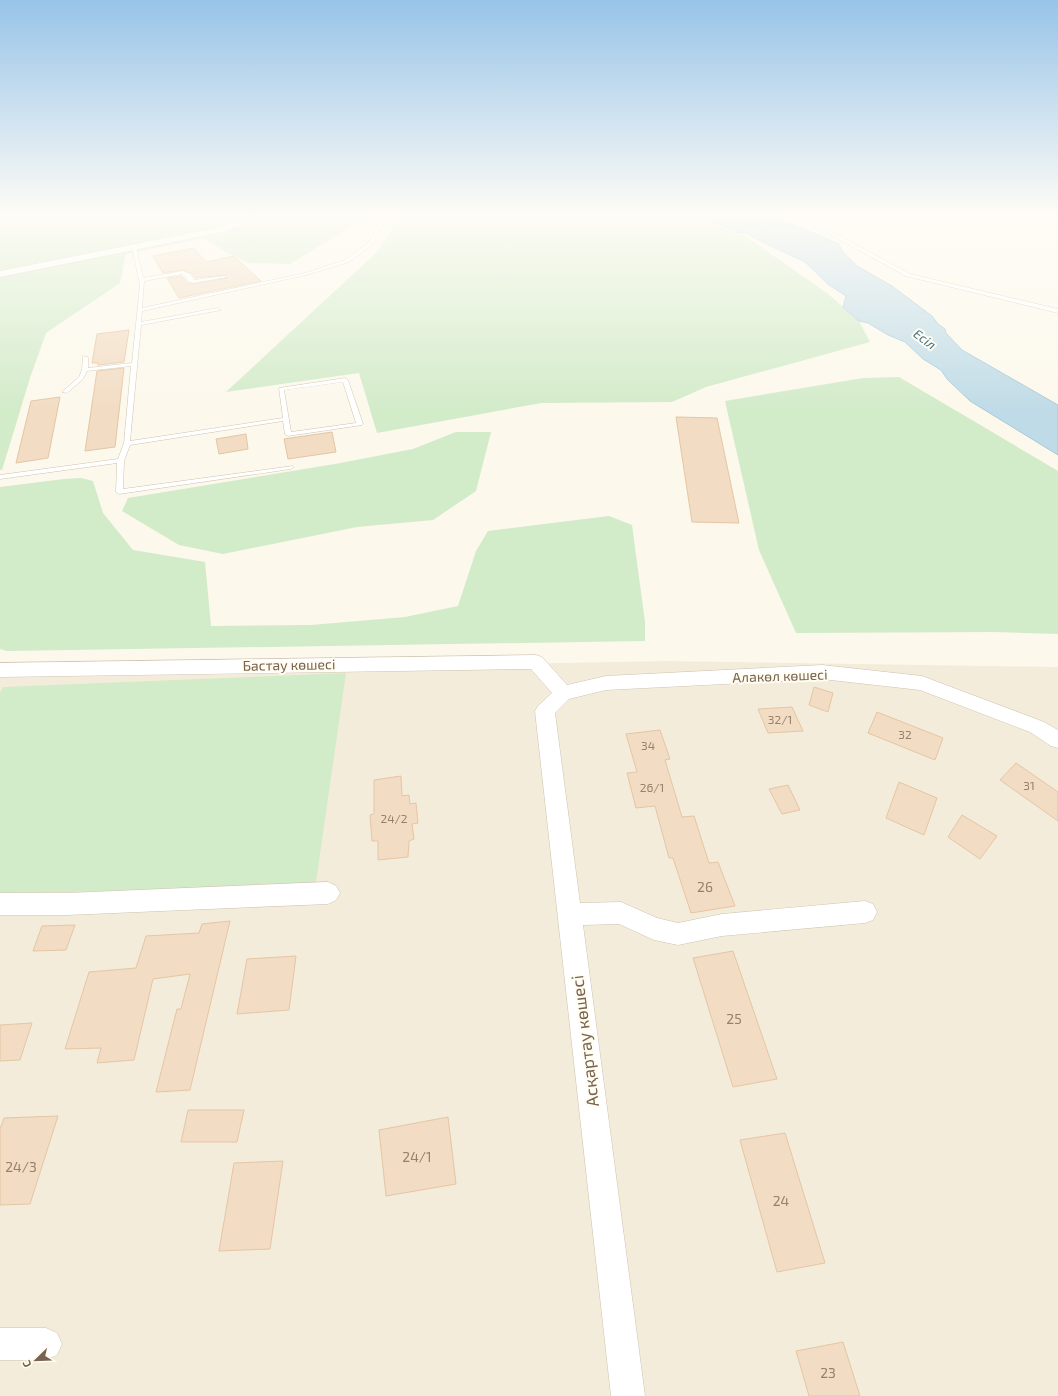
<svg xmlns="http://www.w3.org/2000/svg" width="1058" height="1396" viewBox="0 0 1058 1396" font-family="'Exo 2',sans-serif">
<rect width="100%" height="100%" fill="#fcf8ec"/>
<!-- residential -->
<polygon fill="#f4ecda" points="667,661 1058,667 1058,1396 0,1396 0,674"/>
<!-- green -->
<g fill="#d2ebc9">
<polygon points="0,216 369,216 290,264 249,263 222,250 204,238 126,254 120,283 46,333 30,378 2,470 0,470"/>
<polygon points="396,216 687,216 745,236 827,293 859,321 870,342 706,387 672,402 541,403 377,433 359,373 226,392 376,253 398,220"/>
<polygon points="899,377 1058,471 1058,634 993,632 796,633 759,550 725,401 863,378"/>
<polygon points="456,432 491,432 476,491 433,520 357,527 223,554 179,545 122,511 128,498 335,464 413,449"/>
<polygon points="81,478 93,481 103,513 133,550 205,562 211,626 311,625 405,617 458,606 476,551 488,531 609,516 632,525 645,622 645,641 7,651 0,649 0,487 64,479"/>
<polygon points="346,673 316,882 132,891 0,893 0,693 3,687"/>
</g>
<!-- water -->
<polygon fill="#bfdbe7" stroke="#a6c9d8" points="697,216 772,216 839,244 843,252 857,266 892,286 932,316 938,324 945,329 946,333 962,350 1058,405 1058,455 970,401 947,379 941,370 923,359 905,342 888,335 868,323 859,321 843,307 846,296 829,285 805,262 754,238 748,234 737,232"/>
<!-- building -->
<g fill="#f2dcc3" stroke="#e4c6a4">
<polygon points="194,248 206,262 234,256 261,281 179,298 167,278 182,276 188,283 193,284 228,278 225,275 195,278 191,273 183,270 163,273 153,256"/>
<polygon points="129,330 124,362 98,365 98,363 92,363 97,334"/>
<polygon points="124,368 115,447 85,451 97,371"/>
<polygon points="60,397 48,458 16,463 31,401"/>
<polygon points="676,417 717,418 739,523 692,522"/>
<polygon points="332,432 336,452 288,459 284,439"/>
<polygon points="246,434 248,449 219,454 216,439"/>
<polygon points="814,687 833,693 828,712 809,705"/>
<polygon points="792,707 803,731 768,733 758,709"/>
<polygon points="877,712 943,738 935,760 868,733"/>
<polygon points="660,730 670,759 665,760 682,817 694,816 709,863 718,862 735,906 691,913 673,858 669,858 655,806 636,808 627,773 637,772 626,734"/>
<polygon points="1016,763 1058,792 1058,821 1000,780"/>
<polygon points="401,776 402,796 409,795 410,804 416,803 418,823 412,824 414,839 409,841 408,857 378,860 378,841 372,841 370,815 374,814 374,780"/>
<polygon points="899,782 937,798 924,835 886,818"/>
<polygon points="788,785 800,810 782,814 769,789"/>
<polygon points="962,815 997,836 980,859 948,837"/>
<polygon points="230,921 190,1090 156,1092 177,1009 181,1009 190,974 153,979 134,1060 97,1063 101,1048 65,1049 89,972 136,968 146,936 199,933 202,924"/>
<polygon points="75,925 66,950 33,951 42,926"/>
<polygon points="733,951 777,1079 733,1087 693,958"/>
<polygon points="296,956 289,1010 237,1014 247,959"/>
<polygon points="32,1023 20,1060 0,1061 0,1025"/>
<polygon points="188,1110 244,1110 237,1142 181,1142"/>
<polygon points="58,1116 30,1204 0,1205 0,1129 4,1118"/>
<polygon points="448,1117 456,1184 386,1196 379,1130"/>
<polygon points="785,1133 825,1263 777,1272 740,1140"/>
<polygon points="283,1161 270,1249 219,1251 234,1163"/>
<polygon points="843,1342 860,1396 809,1396 796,1351"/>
</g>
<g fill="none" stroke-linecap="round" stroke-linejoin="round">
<!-- lane casing -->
<g stroke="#cfc2b0" stroke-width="1">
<g id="lane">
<path d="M383,216H387L373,244L349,262L306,275L142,311L141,322L218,308L221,310L141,325L130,441L283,418L279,388L345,378L348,380L363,424L362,425L288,436L285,434L283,421L130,445L124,461L123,489L293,466L294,467L291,469L119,494L116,492L117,463L0,479V475L118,459L124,443L131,366L87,371L83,379L67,393L62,392L79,377L82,370L83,356L88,357V368L132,363L140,285L132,246L136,247L143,278L183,271L190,274L194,280L225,276L227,277L193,283C187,282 187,276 182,274L144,281L142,308L305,273L345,260L369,242ZM343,382L356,423L291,432L284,390Z"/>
<polygon points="797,216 803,216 910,274 1058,309 1058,313 906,276"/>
</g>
</g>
<!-- street casing -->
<g stroke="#cfc2b0" stroke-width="1">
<g id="street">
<polygon points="245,216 255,216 250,222 223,232 0,277 0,271 221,227"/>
<polygon points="536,655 542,657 567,685 606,676 822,665 922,676 1044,722 1058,730 1058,748 1051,746 1030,732 920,690 822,679 606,690 569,699 555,713 580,903 621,902 657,918 678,923 722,914 865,901 873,904 877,912 873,920 865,923 722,936 678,945 654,940 619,924 583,925 645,1396 611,1396 535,711 538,706 552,693 531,669 0,677 0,663"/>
<polygon points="328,882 336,886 340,893 336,900 328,904 67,915 0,915 0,893 67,893"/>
<polygon points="0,1328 46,1328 57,1333 62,1344 57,1355 46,1360 0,1360"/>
</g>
</g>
<!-- lane -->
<use href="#lane" fill="#fff" fill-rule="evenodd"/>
<!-- street -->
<use href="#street" fill="#fff" fill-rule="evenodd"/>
</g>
<!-- sky -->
<linearGradient id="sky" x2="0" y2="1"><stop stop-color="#97c4e8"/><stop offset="0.52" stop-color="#fefcf6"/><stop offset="1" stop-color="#fefcf6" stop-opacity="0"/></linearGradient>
<rect width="1058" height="412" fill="url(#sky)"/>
<g text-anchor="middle" stroke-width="4" stroke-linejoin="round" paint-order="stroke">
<!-- number labels -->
<g font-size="12" fill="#96816b">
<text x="780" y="724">32/1</text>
<text x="905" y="739">32</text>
<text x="648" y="750">34</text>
<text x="1029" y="790">31</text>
<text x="652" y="792">26/1</text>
<text x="394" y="823">24/2</text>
</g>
<!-- far-water labels -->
<g font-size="13" font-style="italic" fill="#47768b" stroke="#fffcf2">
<text transform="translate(925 339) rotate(37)" y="5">Есіл</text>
</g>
<!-- street labels -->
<g font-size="14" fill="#78634e" stroke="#fffcf2">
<text transform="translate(289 665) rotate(-1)" y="5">Бастау көшесі</text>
<text transform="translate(780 676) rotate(-2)" y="5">Алакөл көшесі</text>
</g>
<!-- near-number labels -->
<g font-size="14" fill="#96816b">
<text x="705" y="892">26</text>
<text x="734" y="1024">25</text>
<text x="417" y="1162">24/1</text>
<text x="21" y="1172">24/3</text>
<text x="781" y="1206">24</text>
<text x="828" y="1378">23</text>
</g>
<!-- near-street labels -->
<g font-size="17" fill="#78634e" stroke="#fffcf2">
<text transform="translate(585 1041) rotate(-97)" y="6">Асқартау көшесі</text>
</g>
</g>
<!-- north arrow -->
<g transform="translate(36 1360) rotate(247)" stroke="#fffcf2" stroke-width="3" paint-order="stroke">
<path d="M0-3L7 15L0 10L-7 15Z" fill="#78634e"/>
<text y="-6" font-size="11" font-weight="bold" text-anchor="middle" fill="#78634e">С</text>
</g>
</svg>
